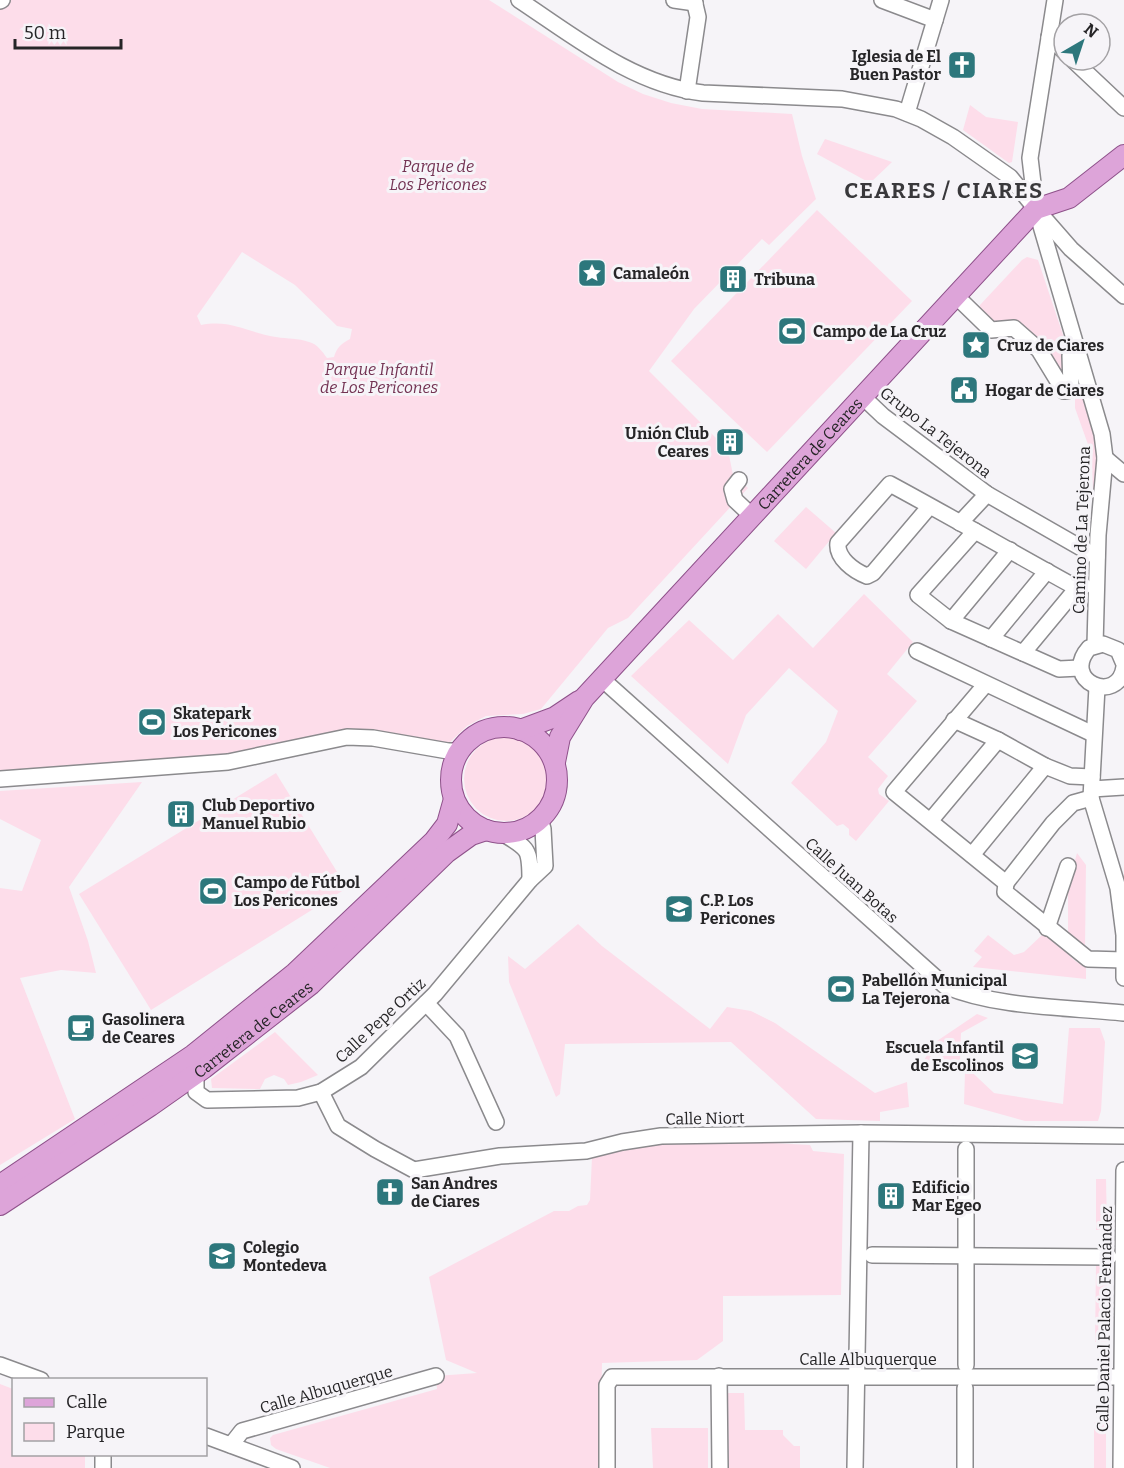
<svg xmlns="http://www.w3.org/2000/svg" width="1124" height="1468" viewBox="0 0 1124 1468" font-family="Bitter,serif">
<rect width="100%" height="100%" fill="#f6f4f8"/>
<!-- green -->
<g fill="#fdddea" fill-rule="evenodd">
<path d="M2,0H489L618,82L643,94L671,103L702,109L792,114L802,156L816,199L769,245L762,239L694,309L649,371L728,450L733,475L748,488L628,618L608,628L541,709L523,714L486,716L467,726L448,744L373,731L226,758L0,775V1ZM242,252L295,285L337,326L352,329L350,339C341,344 337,347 334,357L327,358C322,351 317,344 309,342C298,338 288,339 276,337C248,333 232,319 201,325L197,316Z"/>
<polygon points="970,105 986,117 1018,122 1012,162 1009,163 963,130"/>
<polygon points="825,139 892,162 870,183 817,154"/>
<polygon points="817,210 912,301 767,452 671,361"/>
<polygon points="1027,257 1038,260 1066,344 1065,381 1043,346 993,323 979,310 980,305 1022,260"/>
<polygon points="1075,363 1098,447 1094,520 1092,462 1090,450 1075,408"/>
<polygon points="806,507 836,533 806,569 774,541"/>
<polygon points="864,594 913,642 887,674 917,701 868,757 888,776 878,789 879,794 889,801 856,841 849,835 849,829 843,824 837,826 791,783 826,742 838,711 789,668 746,715 728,764 631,676 689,620 733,660 778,614 813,648"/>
<circle cx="506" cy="779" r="42"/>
<polygon points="276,773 347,888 151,1010 79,894"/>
<polygon points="142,782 69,887 88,941 96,973 61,970 20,978 75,1119 0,1165 0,888 22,891 41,840 0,819 0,791"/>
<polygon points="1077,853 1086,865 1085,949 1068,934 1068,886"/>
<polygon points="578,924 602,946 710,1029 727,1007 751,1011 775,1023 875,1093 907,1082 909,1107 880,1112 880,1121 816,1119 731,1042 565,1044 560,1094 556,1097 509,982 508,956 525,969"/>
<path d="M988,935L1014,955L1024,952L1042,935C1066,941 1065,960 1086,966V979L973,967L982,957L974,951Z"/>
<polygon points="977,1014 988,1018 961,1033 960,1061 994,1093 1063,1104 1069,1028 1100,1028 1105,1042 1101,1111 1098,1121 1025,1121 964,1104 965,1072 923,1062 934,1043"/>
<polygon points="275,1032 318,1075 301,1082 288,1085 284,1079 274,1075 265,1079 260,1089 212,1088 211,1079"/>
<polygon points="712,1140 810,1145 813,1151 844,1154 841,1295 723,1296 723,1341 697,1360 602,1363 600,1468 330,1468 276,1449 271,1445 270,1438 273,1435 437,1389 436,1376 477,1373 446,1360 429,1277 554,1211 569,1211 578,1206 587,1205 590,1200 592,1157 651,1145"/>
<polygon points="1096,1179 1106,1179 1107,1230 1096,1230"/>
<polygon points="1096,1265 1107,1266 1107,1342 1095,1342"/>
<polygon points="0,1384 13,1389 14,1454 85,1455 85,1468 0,1468"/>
<polygon points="728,1393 744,1393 745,1430 783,1430 783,1435 794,1446 800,1446 800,1468 729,1468"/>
<rect x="1094" y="1422" width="12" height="46"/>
<polygon points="651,1428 708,1428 708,1468 653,1468"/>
</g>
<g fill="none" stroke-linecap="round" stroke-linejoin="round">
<!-- minor casing -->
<g stroke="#8b8a8d" stroke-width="18">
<g id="minor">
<path d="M519,0C575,37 634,85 703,93L842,99L896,109L921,119L953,137L1010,177L1036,209L1071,249L1124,296"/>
<polyline points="674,0 695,3"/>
<polyline points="882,0 935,20"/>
<polyline points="1055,0 1030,158 1036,209 1102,434 1105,458 1098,535 1095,645"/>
<polyline points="0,1 2,0"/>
<polyline points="1049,37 1064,51"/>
<polyline points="1073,60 1124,108"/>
<polyline points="687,91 698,17 694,0"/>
<polyline points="907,113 941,0"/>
<polyline points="956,296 991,330 1014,328 1039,350 1064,391 1070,390 1071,386 1070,356 1073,348"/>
<polyline points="863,397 883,416 987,494 1097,557"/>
<polyline points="1105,458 1124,474"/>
<polyline points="739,480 732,489 735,500 752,516"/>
<path d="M930,506L873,573L867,576C854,571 836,558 838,543L890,484C953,518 1015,554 1077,588"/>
<polyline points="960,523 987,494"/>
<polyline points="975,531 918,595 951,621 1059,669 1080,668"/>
<polyline points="951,621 1010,550"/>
<polyline points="991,639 1047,571"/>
<polyline points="917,651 1093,734"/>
<polyline points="1023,653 1077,588 1084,586"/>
<path d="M1124,664L1118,650L1103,644L1089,648C1060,681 1118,706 1124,667"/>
<path d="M602,679L945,986C997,1008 1067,1007 1124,1013"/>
<polyline points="985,685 894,792 1006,883 1005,892 1088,959 1124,960"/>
<polyline points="1097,687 1091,798 1118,888 1124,935 1124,978"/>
<polyline points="954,720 998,740 1045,766 1070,776 1092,777"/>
<polyline points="0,779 228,762 347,737 373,738 448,751 459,751"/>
<polyline points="1092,789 1124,787"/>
<polyline points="931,820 998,740"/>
<path d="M502,833C529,849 530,849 530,880"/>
<polyline points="972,855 1045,766"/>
<polyline points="1006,883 1053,823 1073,803 1091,798"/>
<polyline points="1047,928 1068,866"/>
<polyline points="426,1003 457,1036 496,1122"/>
<polyline points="196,1074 196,1092 207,1100 298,1098 321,1092 361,1067 435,994 530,880 545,866 543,829 540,819"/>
<polyline points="321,1092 338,1126 375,1149 414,1170 500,1156 586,1151 622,1142 661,1136 861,1133 1124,1136"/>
<polyline points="872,1255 1109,1257"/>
<polyline points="0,1365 41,1380"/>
<polyline points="966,1365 966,1149"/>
<polyline points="719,1376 720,1468"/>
<polyline points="206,1436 292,1468"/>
<polyline points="231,1445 242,1431 436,1376"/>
<polyline points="103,1468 103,1454"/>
<polyline points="607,1468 607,1385 612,1377 1124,1377"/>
<polyline points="855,1468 861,1133"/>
<polyline points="965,1468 965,1388"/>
<polyline points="1121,1468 1124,1170"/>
</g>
</g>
<!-- major casing -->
<g stroke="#8e518a" stroke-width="22">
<g id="major">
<circle cx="504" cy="780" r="53"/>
<polyline points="520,730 555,717 579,701"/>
<path id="s1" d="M555,762L560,737L584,698L1036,209L1069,198L1124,155"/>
<polyline points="0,1185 193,1055 295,973 434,841 447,824 454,799"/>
<path id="s2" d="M0,1205L150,1106L204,1068L310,985L446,853L471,835L486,830"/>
</g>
</g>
<!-- minor -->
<use href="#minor" stroke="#fff" stroke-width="15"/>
<!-- major -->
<use href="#major" stroke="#dda4d9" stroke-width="20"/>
</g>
<!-- icons -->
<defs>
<g id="church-square" transform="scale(1.5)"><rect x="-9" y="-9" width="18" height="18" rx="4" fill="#2d777c" stroke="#f6f4f8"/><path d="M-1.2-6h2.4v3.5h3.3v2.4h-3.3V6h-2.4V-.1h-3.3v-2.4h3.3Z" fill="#fff"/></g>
<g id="sight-square" transform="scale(1.5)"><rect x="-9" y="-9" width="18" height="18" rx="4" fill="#2d777c" stroke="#f6f4f8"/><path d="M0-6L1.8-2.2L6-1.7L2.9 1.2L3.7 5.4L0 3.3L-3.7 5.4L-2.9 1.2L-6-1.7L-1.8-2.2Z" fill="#fff"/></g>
<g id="building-square" transform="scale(1.5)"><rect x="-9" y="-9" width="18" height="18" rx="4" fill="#2d777c" stroke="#f6f4f8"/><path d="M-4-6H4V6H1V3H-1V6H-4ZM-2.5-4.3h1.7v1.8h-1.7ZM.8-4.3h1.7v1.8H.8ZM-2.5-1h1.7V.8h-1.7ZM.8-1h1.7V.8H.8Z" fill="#fff"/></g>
<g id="stadium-square" transform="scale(1.5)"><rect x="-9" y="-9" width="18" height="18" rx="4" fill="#2d777c" stroke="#f6f4f8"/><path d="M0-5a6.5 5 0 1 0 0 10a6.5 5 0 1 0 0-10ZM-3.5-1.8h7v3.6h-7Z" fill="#fff"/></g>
<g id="civic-square" transform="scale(1.5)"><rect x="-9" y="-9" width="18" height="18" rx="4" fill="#2d777c" stroke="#f6f4f8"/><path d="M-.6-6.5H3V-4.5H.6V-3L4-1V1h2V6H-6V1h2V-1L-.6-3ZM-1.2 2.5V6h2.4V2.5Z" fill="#fff"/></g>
<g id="school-square" transform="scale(1.5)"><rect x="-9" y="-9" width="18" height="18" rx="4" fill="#2d777c" stroke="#f6f4f8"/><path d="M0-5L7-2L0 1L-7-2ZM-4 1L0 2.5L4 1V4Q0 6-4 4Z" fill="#fff"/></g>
<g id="cafe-square" transform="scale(1.5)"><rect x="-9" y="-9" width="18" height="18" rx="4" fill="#2d777c" stroke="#f6f4f8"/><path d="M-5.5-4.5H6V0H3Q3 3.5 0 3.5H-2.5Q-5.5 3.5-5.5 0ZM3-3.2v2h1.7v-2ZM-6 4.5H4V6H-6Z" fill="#fff"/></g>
</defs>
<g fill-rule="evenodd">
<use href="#church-square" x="962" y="65"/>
<use href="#sight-square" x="592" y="273"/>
<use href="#building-square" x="733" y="279"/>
<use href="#stadium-square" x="792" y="331"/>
<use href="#sight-square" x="976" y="345"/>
<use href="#civic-square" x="964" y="390"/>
<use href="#building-square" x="730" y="442"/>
<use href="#stadium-square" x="152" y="722"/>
<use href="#building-square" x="181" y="814"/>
<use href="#stadium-square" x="213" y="891"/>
<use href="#school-square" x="679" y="909"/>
<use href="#stadium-square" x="841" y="989"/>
<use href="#cafe-square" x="81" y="1028"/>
<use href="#school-square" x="1025" y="1056"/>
<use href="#church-square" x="390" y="1192"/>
<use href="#building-square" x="891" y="1196"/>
<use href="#school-square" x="222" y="1256"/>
</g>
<g text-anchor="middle" stroke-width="6" stroke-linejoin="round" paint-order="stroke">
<!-- poi labels -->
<g font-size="16" font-weight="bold" fill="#262527" stroke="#f6f4f8" text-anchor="start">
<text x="941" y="62" text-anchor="end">Iglesia de El<tspan x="941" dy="18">Buen Pastor</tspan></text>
<text x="613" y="279">Camaleón</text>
<text x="754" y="285">Tribuna</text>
<text x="813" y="337">Campo de La Cruz</text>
<text x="997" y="351">Cruz de Ciares</text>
<text x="985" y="396">Hogar de Ciares</text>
<text x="709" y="439" text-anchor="end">Unión Club<tspan x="709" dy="18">Ceares</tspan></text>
<text x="173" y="719">Skatepark<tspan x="173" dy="18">Los Pericones</tspan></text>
<text x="202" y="811">Club Deportivo<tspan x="202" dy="18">Manuel Rubio</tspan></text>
<text x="234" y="888">Campo de Fútbol<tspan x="234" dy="18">Los Pericones</tspan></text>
<text x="700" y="906">C.P. Los<tspan x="700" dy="18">Pericones</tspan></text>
<text x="862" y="986">Pabellón Municipal<tspan x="862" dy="18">La Tejerona</tspan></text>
<text x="102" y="1025">Gasolinera<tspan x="102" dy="18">de Ceares</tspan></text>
<text x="1004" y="1053" text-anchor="end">Escuela Infantil<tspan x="1004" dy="18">de Escolinos</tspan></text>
<text x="411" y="1189">San Andres<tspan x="411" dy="18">de Ciares</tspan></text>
<text x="912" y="1193">Edificio<tspan x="912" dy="18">Mar Egeo</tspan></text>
<text x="243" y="1253">Colegio<tspan x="243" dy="18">Montedeva</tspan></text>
</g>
<!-- park labels -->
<g font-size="16" font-style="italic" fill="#733353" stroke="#f6f4f8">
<text x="438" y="172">Parque de<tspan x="438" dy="18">Los Pericones</tspan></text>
<text x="379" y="375">Parque Infantil<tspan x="379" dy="18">de Los Pericones</tspan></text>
</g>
<!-- street labels -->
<g font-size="16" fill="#262527" stroke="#f6f4f8">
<text transform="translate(936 432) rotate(38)" y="6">Grupo La Tejerona</text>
<text dy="6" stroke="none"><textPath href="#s1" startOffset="404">Carretera de Ceares</textPath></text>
<text transform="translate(1081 530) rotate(-88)" y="6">Camino de La Tejerona</text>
<text transform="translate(852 880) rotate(42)" y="6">Calle Juan Botas</text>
<text transform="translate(380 1020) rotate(-43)" y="6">Calle Pepe Ortiz</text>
<text dy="6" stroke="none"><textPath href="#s2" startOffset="308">Carretera de Ceares</textPath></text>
<text transform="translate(705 1118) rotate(-1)" y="6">Calle Niort</text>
<text transform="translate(1104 1319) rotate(-89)" y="6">Calle Daniel Palacio Fernández</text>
<text x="868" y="1365">Calle Albuquerque</text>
<text transform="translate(326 1389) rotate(-16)" y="6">Calle Albuquerque</text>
</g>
<!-- district labels -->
<g font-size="22" font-weight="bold" letter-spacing="1.5" fill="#39383b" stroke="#f6f4f8">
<text x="944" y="198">CEARES / CIARES</text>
</g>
</g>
<!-- legend -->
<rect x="12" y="1378" width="195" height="78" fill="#f6f4f8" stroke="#a3a1a4" stroke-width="1.5"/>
<rect x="24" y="1398" width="30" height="9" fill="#dda4d9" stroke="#a3a1a4" stroke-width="1.5"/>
<text x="66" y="1408" font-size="18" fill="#262527">Calle</text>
<rect x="24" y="1423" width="30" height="18" fill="#fdddea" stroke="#a3a1a4" stroke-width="1.5"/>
<text x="66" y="1438" font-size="18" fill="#262527">Parque</text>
<!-- north arrow -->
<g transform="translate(1082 42) rotate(39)"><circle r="28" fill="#f6f4f8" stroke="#a3a1a4" stroke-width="1.5"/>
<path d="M0-4.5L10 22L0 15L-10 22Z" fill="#2d777c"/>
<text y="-9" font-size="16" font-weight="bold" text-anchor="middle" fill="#262527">N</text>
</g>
<!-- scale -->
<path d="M15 39v9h106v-9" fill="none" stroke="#262527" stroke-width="3"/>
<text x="24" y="39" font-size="18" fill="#262527" stroke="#f6f4f8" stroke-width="4.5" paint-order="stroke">50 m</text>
</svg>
